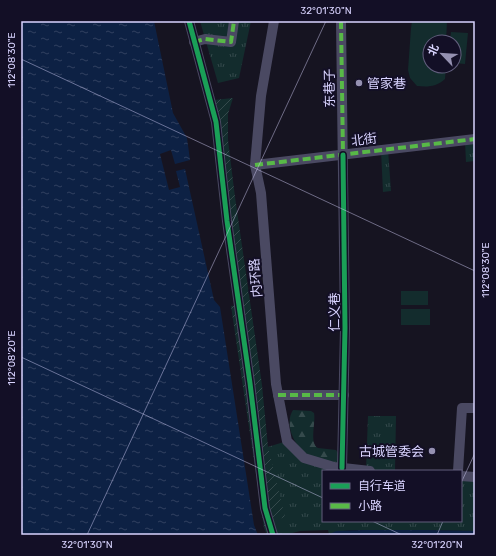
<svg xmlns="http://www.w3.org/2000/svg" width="496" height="556" viewBox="0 0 496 556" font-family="Rubik,'Noto Sans SC',sans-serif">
<defs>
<pattern id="forest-firs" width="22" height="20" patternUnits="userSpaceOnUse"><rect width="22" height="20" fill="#132c2d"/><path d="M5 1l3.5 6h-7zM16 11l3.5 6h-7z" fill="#354a4c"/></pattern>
<pattern id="park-tufts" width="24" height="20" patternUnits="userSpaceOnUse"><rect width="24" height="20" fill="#132c2d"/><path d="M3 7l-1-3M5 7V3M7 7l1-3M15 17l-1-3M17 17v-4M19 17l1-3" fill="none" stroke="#354a4c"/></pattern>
<pattern id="garden-furrows" width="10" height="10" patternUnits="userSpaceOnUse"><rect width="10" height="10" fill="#132c2d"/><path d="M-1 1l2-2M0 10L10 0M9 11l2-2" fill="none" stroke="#354a4c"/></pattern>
<pattern id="water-ripples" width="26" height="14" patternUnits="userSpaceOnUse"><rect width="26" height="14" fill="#0d2144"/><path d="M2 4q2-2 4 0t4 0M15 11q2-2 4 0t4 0" fill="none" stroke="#304060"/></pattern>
</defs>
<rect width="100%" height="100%" fill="#161421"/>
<!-- grass -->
<g fill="#132c2d">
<path d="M412,21H447L446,42H430V66H446L445,79C436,87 428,87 417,86L410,78L408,70L411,28Z"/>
<polygon points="451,32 468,33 465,64 454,63 454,42 450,42"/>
<rect x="401" y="291" width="27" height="14"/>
<rect x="401" y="309" width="29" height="16"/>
</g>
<!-- forest -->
<path fill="url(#forest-firs)" d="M293,410L311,411L314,413C316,423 309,443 318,448L336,450L339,455L338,463C330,461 313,459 307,454C294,446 284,424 293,410Z"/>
<!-- park -->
<g fill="url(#park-tufts)">
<polygon points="200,21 251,21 239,78 218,83"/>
<polygon points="475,139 475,162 475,161 466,162 465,141"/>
<polygon points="381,150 388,150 391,191 383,192"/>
<path d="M368,416H396L395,471H323V521H461V476L475,477V531C442,530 409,530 376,530C361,530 343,529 329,534L328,530L300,531L285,535H276L258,450L287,441L304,458L366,470Z"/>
</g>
<!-- garden -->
<polygon fill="url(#garden-furrows)" points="233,98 228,114 228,140 235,197 262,385 268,447 285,517 273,521 273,535 267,535 264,528 231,306 238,305 214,100"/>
<!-- water -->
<g fill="url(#water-ripples)">
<polygon points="21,21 154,21 173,113 187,138 190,160 175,164 171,150 160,154 169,190 180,187 176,171 185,169 214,300 220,307 254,525 258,535 21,535"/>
<polygon points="365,530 424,530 475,531 475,535 328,535 336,531"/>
</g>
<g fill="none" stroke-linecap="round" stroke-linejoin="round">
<!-- minor -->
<g stroke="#4a4962" stroke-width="10">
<polyline points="189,21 216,122 227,221 250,383 265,508 273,535"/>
<polyline points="274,21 261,96 255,165 261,193 276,384 287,441 304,458 334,467 370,471"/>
<polyline points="341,21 345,328 342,468"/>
<polyline points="194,42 205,39 231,42 234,21"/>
<polyline points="255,165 475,139"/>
<polyline points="278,395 344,395"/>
<polyline points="458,471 462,408 475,408"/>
<polyline points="461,476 475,477"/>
</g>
<!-- quiet -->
<g stroke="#58b947" stroke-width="4" stroke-dasharray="8 4" stroke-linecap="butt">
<polyline points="341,21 343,155"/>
<polyline points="194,42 205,39 231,42 234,21"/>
<polyline points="255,165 475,139"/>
<polyline points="278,395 344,395"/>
</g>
<!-- cycleway casing -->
<g stroke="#130f26" stroke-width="8">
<g id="cycleway">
<polyline points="189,21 216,122 227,221 250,383 265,508 273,535"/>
<polyline points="342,468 345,328 343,155"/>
</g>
</g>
<!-- cycleway -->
<use href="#cycleway" stroke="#1a9f57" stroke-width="5"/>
</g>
<!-- ticks -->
<path fill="none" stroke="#d9d4ff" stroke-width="1" stroke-opacity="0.45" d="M21,59L475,271M21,357L323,498M461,483L475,453M372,521L402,535M87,535L326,21M437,535L443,521"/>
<!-- markers -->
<g fill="#9591b1" stroke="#130f26" stroke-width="1.5">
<circle cx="359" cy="83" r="4"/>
<circle cx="432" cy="451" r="4"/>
</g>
<g text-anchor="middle" stroke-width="4" stroke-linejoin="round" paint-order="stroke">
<!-- poi labels -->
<g font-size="13" fill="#d9d4ff" stroke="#130f26" text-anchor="start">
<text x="367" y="88">管家巷</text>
<text x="424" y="456" text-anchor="end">古城管委会</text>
</g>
<!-- street labels -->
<g font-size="13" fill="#d9d4ff" stroke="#130f26">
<text transform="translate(329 88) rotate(-91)" y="5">东巷子</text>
<text transform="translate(364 139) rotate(-7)" y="5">北街</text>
<text transform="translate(255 278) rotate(-95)" y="5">内环路</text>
<text transform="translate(334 312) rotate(-90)" y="5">仁义巷</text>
</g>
</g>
<!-- border -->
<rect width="496" height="556" fill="none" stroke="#130f26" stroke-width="44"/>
<!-- legend -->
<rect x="322" y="470" width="140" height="52" fill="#130f26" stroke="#625e7d"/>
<rect x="330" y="483" width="20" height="6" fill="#1a9f57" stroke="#625e7d"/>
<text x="358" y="490" font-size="12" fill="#d9d4ff">自行车道</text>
<rect x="330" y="503" width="20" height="6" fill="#58b947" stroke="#625e7d"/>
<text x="358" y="510" font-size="12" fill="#d9d4ff">小路</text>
<!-- north arrow -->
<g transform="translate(442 54) rotate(295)"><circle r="19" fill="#130f26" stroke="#625e7d"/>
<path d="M0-3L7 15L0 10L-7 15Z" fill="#9591b1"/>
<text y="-6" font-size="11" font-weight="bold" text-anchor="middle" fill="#d9d4ff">北</text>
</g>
<rect x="22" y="22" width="452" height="512" fill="none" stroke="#d9d4ff" stroke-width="1.5"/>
<g font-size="10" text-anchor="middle" fill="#d9d4ff">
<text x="326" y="14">32°01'30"N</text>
<text transform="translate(11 60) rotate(-90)" y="4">112°08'30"E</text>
<text transform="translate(485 270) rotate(-90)" y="4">112°08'30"E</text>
<text transform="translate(11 358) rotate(-90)" y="4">112°08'20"E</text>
<text x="87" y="548">32°01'30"N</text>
<text x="437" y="548">32°01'20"N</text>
</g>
</svg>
